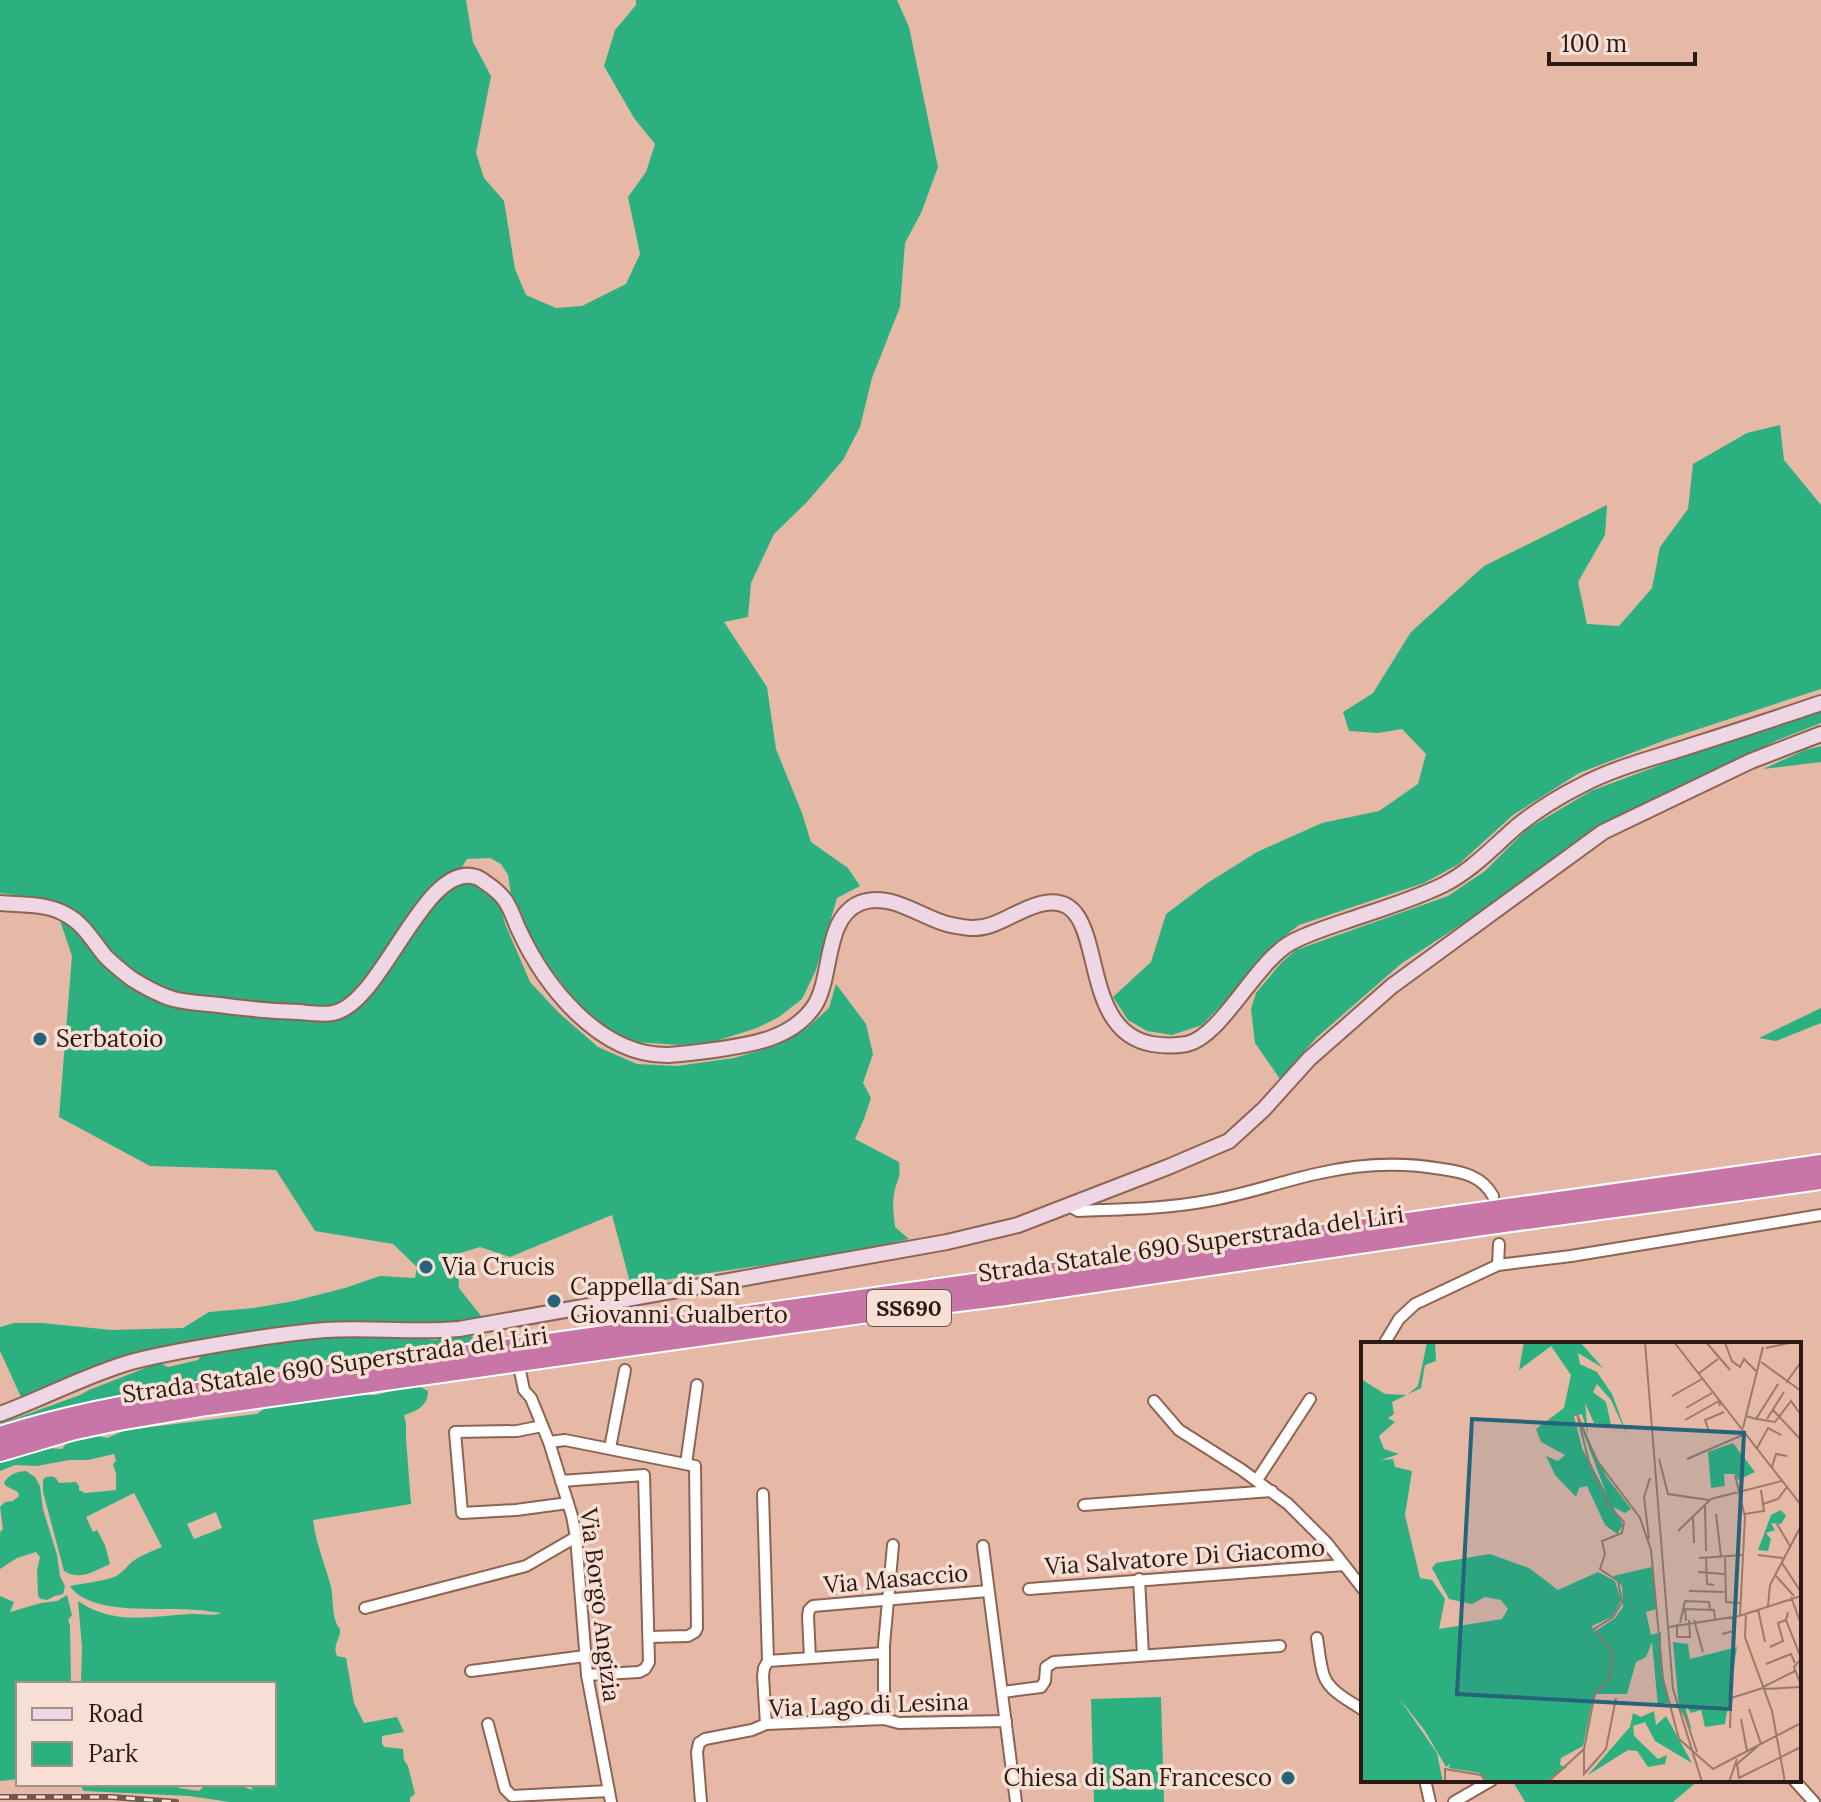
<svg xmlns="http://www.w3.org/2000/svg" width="1821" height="1802" viewBox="0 0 1821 1802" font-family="Lora,serif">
<rect width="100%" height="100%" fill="#e6b9a6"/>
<!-- green -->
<g fill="#2db080" fill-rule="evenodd">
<path d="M0,0H466L473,42L491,76L476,153L484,178L504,201L515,269L526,295L556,308L582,306L626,284L640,254L628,197L646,172L655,144L634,118L604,66L615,30L636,5V0H897L909,27L938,167L922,211L905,243L900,307L872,378L860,427L843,460L807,502L774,534L751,583L748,617L724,622L767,687L776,749L802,813L811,842L848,868L860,886L837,898L816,970L802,999L779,1017L757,1028L713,1042L679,1045L636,1042L601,1026L573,998L539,953L521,919L511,895L508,875L501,864L490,858L467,859L460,870L459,883H475L498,901L506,926L530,982L559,1013L598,1047L637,1064L677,1066L734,1058L775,1046L807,1028L829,1008L836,984L866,1024L873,1054L863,1083L871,1098L864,1119L855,1139L899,1162C901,1181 897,1178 894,1194C892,1205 894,1216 895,1227L909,1239C818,1262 723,1268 631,1286L612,1215L510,1257L480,1247L457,1254L459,1288L485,1321L442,1326L338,1321L236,1334L155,1349L82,1371L21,1397L0,1351V1327L14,1323H42L112,1330L183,1328L209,1312L254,1308L294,1301L345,1288L380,1276L415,1278L417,1267L393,1244L315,1231L276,1170L150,1166L59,1117L72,956L53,900L0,893Z"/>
<polygon points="1780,425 1784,460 1821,505 1821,689 1668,739 1579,773 1513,815 1459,864 1424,883 1299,925 1269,948 1244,982 1202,1025 1172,1035 1147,1031 1128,1020 1113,997 1151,962 1166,914 1206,884 1257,852 1322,823 1379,811 1418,784 1426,754 1402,729 1378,733 1349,731 1343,712 1373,693 1411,632 1484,566 1607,505 1605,535 1578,582 1587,624 1619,626 1652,588 1660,547 1688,509 1693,464 1747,433"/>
<polygon points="1821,710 1821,723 1778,740 1594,830 1491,905 1402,963 1316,1038 1280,1079 1255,1043 1251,1009 1256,993 1281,963 1296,950 1448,896 1485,871 1527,829 1591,791 1703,749"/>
<polygon points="1821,746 1821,762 1763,769 1805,750"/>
<polygon points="1821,1008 1821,1023 1776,1041 1759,1038"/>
<polygon points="366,1332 435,1340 463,1333 473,1337 471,1341 457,1346 410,1353 388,1355 365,1354 279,1367 238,1377 122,1395 67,1407 0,1428 0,1424 80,1395 89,1390 153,1365 162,1364 168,1367 198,1360 203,1353 274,1342 283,1343 295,1338"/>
<path d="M417,1385L428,1391C428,1406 417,1411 404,1415L406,1424V1438L411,1504L313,1520C316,1544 325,1564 331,1587C334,1601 331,1618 340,1629C341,1639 332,1645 337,1656L346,1658L354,1703L364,1723L397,1717L404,1732L382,1736V1744L385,1747L403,1749L404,1760L408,1766L415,1794L410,1798V1802H230L189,1796L84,1791L79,1784H175L179,1788L199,1791L204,1786H193L187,1784H236L253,1790L249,1784H274V1684H81L82,1647L78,1601C114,1626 150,1616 190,1614C200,1613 212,1617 221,1613C213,1612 204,1610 196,1610C164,1607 89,1616 70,1586C84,1583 100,1582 114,1577C123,1573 126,1567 133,1561C142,1555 152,1551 162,1547L134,1493L86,1517L93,1532L97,1530L105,1545L110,1564C94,1571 80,1581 64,1571L43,1492V1480L46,1477C54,1476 55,1476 59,1483L76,1482L79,1486V1490L85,1493L116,1490V1474L113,1464L116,1461L114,1454L88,1460H69L37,1466L15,1465L0,1471V1462L49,1448L62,1449L69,1440L94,1435L107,1438L126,1430L257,1414L269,1405L354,1395H375ZM216,1512L222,1528L194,1539L187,1524Z"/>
<path d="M26,1471L35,1477L40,1486L43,1509L57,1555L60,1576L65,1586L63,1594L55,1596L47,1600L41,1599L38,1596L37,1570L40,1557L36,1552L17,1558L0,1569V1532L3,1529L0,1507C5,1501 6,1502 13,1501L19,1496L18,1492L6,1486L4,1483C8,1475 17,1471 26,1471Z"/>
<polygon points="67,1595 72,1615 68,1620 70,1625 71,1684 18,1684 18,1779 0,1781 0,1596 14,1602 10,1612 41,1603 57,1601"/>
<polygon points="1161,1697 1164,1802 1094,1802 1091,1699"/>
<polygon points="1512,1780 1699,1780 1673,1802 1525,1802"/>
</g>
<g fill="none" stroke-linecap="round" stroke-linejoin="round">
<!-- street casing -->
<g stroke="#8d6453" stroke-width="14">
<g id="street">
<path d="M1069,1206L1078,1211C1121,1209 1164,1209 1207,1201C1245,1195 1282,1181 1320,1173C1359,1164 1402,1162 1442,1169C1463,1172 1482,1176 1493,1196"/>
<polyline points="1498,1265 1499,1244"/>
<polyline points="1384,1344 1399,1319 1415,1304 1498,1265 1571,1256 1821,1215"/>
<polyline points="520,1371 524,1390 531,1398 549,1442 572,1516 576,1537 587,1675 611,1802"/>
<polyline points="1154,1401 1179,1430 1242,1470 1288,1504 1327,1543 1363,1589"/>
<polyline points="542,1426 517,1431 455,1432 462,1513 516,1510 568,1503"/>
<polyline points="549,1442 565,1440 695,1466 697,1628 695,1632 688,1636 649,1637"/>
<polyline points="610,1448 625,1370"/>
<polyline points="686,1464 697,1385"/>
<polyline points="1257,1480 1310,1399"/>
<polyline points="561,1481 644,1475 649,1662 645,1669 639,1672 587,1675"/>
<polyline points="763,1494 768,1661 764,1668 763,1676 766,1724"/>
<polyline points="1084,1505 1272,1491"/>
<polyline points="983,1546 1016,1802"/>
<polyline points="1139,1579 1143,1655"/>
<polyline points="1029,1589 1344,1565"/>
<polyline points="365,1608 526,1566 576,1537"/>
<path d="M1317,1638C1319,1650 1320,1665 1324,1676C1330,1692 1350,1701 1363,1710"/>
<polyline points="810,1658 808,1616 809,1610 813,1606 988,1591"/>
<polyline points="768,1661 884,1653"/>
<polyline points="471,1671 585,1656"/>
<polyline points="1003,1692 1041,1687 1045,1681 1046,1667 1054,1662 1280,1646"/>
<polyline points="884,1719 884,1645 893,1545"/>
<polyline points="488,1724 505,1789 512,1796 609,1791"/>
<polyline points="1425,1780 1430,1802"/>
<polyline points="1794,1780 1814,1802"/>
<polyline points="701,1802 697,1752 699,1743 705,1739 752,1730 766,1724 884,1719 899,1723 1006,1721"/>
<polyline points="1454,1802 1492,1780"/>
</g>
</g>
<!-- secondary casing -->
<g stroke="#8d6453" stroke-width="18">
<g id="secondary">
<path d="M0,903C22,905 48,903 67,915C84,924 94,943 106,957C114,965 123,972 132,979C145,987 159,995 173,999C188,1003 204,1003 219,1005C246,1009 272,1011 299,1012C310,1013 323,1015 333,1013C382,1005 424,860 476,877C480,878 483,881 486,883C507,897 509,906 518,928C544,985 599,1056 668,1055C683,1054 699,1052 714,1050C750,1045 793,1039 815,1005C833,975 824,918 860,903C890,891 920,917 947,924C955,926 962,927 970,928C997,930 1019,907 1045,903C1112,892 1072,1030 1152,1044C1164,1046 1175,1046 1187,1044C1222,1036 1256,961 1292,942C1309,933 1328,927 1346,921C1378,910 1412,900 1443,885C1471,871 1491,849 1515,828C1533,813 1560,796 1582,785C1616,767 1654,758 1690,746C1734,732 1777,718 1821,703"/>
<path d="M0,1414C44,1398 86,1375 131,1362C161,1354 191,1349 221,1344C256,1338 290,1333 325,1330C370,1327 415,1333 459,1329L947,1242L1018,1225L1168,1167L1229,1141L1264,1109L1309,1059L1392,986L1603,832L1751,761L1821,734"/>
</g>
</g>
<!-- highway casing -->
<g stroke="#fff" stroke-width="22">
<g id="highway">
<path d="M0,1436C63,1416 126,1404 191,1393L1821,1164"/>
<polyline points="0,1452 71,1431 113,1422 207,1406 861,1314 1006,1296 1482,1226 1821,1180"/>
</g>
</g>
<!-- street -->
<use href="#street" stroke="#fff" stroke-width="10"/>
<!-- secondary -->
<use href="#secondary" stroke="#eed6e5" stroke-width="14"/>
<!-- highway -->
<use href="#highway" stroke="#c875a7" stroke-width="18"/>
<!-- rail casing -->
<g stroke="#73574c" stroke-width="6">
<polyline id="rail" points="0,1797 112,1797 176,1802"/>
</g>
<!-- rail -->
<use href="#rail" stroke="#f7dfd5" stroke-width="3" stroke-dasharray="9" stroke-linecap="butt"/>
</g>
<!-- markers -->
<g fill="#256479" stroke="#f7dfd5" stroke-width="3">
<circle cx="40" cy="1039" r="8"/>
<circle cx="426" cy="1267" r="8"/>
<circle cx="554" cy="1301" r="8"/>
<circle cx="1288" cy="1778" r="8"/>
</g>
<g text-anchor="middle" stroke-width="7" stroke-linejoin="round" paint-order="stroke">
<!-- shield labels -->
<rect fill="#f7dfd5" stroke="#68554d" stroke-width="2" x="867" y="1290" width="84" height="36" rx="6"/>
<g font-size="22" font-weight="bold" fill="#2b1a13">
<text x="909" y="1316">SS690</text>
</g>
<!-- poi labels -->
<g font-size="24" fill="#2b1a13" stroke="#f7dfd5" text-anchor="start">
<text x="56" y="1047">Serbatoio</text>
<text x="442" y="1275">Via Crucis</text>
<text x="570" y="1295">Cappella di San<tspan x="570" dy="28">Giovanni Gualberto</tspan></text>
<text x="1272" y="1786" text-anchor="end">Chiesa di San Francesco</text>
</g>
<!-- street labels -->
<g font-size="24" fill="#2b1a13" stroke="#f7dfd5">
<text transform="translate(1191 1244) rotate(-8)" y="8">Strada Statale 690 Superstrada del Liri</text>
<text transform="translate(335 1365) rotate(-8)" y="8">Strada Statale 690 Superstrada del Liri</text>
<text transform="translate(1185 1557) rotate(-4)" y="8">Via Salvatore Di Giacomo</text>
<text transform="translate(896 1579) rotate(-5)" y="8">Via Masaccio</text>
<text transform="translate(600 1605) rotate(83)" y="8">Via Borgo Angizia</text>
<text transform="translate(869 1705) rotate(-2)" y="8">Via Lago di Lesina</text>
</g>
</g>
<!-- overview -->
<g transform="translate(1361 1342)">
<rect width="440" height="440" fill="#e6b9a6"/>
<path d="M66,0H74L75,19L64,23L60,46L31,60L33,72L27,76L34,80L18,94L23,107L38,112L20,118L32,117L34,125L51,129L44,173L59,236L71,238L84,257L78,287L141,277L147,267L140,258L124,255L111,262L88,257L71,226L75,221L129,212L168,226L197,248L237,230L254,239L260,258L252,274L231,284L233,290L254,276L262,265L261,244L252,234L291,225L296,267L285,270L290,293L300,290V327L308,360L297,364L291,300L285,315L275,320L266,352H233L222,404L200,416L199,423L206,425L184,440H126L119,431L88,426L89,422L85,425L64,389L38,356L76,411L82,440H0V37L24,52L46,53L57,44ZM163,0H219L242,26L217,11L219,22L236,30L251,52L267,95L250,58L236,42L232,50L245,60L250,83L233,81L224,61L227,92L221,72L213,74L221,106L262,183L256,192L244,183L226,144L218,146L215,155L194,133L185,114L197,119L204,113L180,100L175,87L203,66L210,33L190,4L158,28ZM217,77L245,134L270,167L264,171L250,164ZM372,101L394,130L377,138L374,132H363L364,144L350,146L347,110ZM420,168L425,174L420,182L410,181L414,188L405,191L410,197L407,209L397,208L410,173ZM312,300L327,302L329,317L376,305L364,382L344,385L340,368L330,371L323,361L331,389L318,366ZM293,369L295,383L305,374L331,421L294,399L284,380L272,384L273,394L297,417L306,413L304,422L287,425L276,409L267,408L227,433L269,385L272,371L280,375Z" fill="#2db080"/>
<path fill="none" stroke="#9b796b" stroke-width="2" d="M284,0L312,347L341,440M313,0L440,163M345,0L369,28M364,1L371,19L379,25L383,17L395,29M405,6L433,0M400,20L440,49M337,32L357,17M425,41L440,20M311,54L341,37M325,66L351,51M412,68L440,98M385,74L395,77L417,42M396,77L414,80L430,59L440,73M406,77L423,50M324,78L358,59L359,64M382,86L402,5M348,89L344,78L363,70M396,106L407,86L420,93M298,117L307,152L348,158M326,117L384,92M411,125L415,112L426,114M374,133L384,175L379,273M344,162L345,209M402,162L417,157L426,145M355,172L360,214M384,172L403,169L400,148M332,174L333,201M416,182L429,204M317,189L350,157L421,139M288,197L283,155L289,136M397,213L422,216M364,214L365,260L379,261M338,216L383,213M345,216L346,242L353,243M421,221L440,250M337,230L363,232M414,233L433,254M328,249L363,250M430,255L440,282M407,264L409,243L440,184M397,267L404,300M427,270L425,278L440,316M385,271L384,295L411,369L424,440M333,278L342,310M325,279L324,267L353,268L354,277M319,281L324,259L348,260L349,267M316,282V295H329L328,278M308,285L378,274L440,254M361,292L372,289V275M409,305L422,299L417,281L425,278M440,317L433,325L440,343M405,322L430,312L434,321M402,345L434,329M403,347L440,345M388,367L400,402M323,371L336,410M380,377L386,409M369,386L370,356L402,346M397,404L376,422L378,436L440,405M223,408V432L245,407L255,356M84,440V427L120,433L125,440M187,440L223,407L234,351L248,337L252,311L233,287L252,275L261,260L257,239L239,227L244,212L241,199L261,191L263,180L249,165L228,120L216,72L235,117L279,176L290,208L302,337L318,397L352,427L440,381M368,440L376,417"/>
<path fill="#256479" fill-opacity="0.15" stroke="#256479" stroke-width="4" d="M111,77L383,91L369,367L96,352Z"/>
<rect width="440" height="440" fill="none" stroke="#2b1a13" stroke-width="4"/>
</g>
<!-- legend -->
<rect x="16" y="1682" width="260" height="104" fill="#f7dfd5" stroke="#a59087" stroke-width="2"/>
<rect x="32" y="1708" width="40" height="12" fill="#eed6e5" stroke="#a59087" stroke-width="2"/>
<text x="88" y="1722" font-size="24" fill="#2b1a13">Road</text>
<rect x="32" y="1742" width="40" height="24" fill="#2db080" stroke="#a59087" stroke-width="2"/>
<text x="88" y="1762" font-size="24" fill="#2b1a13">Park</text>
<!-- scale -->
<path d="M1549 52v12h146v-12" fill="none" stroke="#2b1a13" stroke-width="4"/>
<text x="1561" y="52" font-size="24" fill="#2b1a13" stroke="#f7dfd5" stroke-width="6" paint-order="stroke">100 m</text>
</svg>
